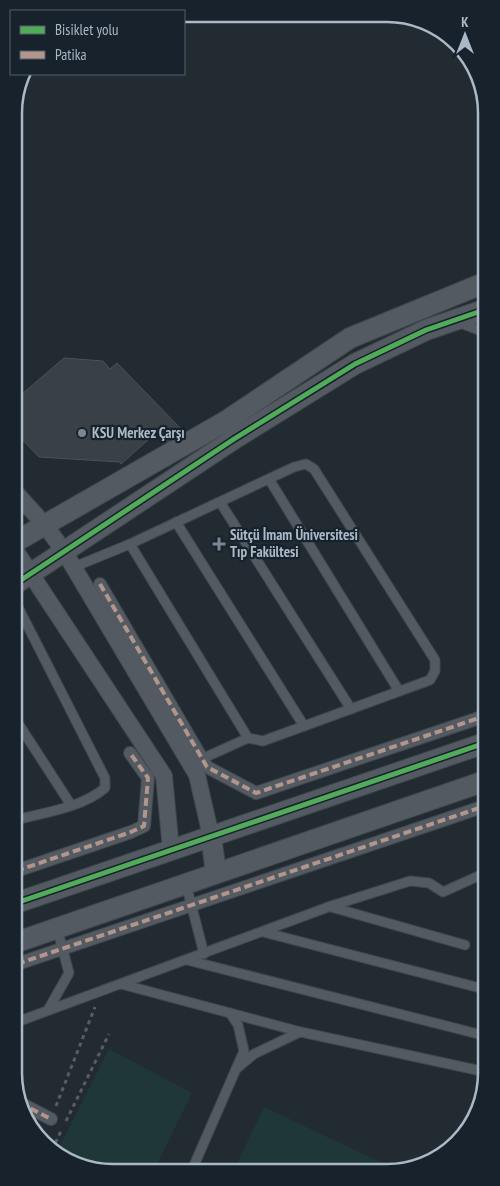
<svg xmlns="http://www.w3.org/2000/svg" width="500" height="1186" viewBox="0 0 500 1186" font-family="'PT Sans Narrow',sans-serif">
<rect width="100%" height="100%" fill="#232b32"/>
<!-- green -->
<g fill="#203738">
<polygon points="109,1049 192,1093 154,1170 94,1170 57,1152"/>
<polygon points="264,1107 395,1169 234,1170"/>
</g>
<!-- building -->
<polygon fill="#394046" stroke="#4a525a" points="64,358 103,361 110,369 117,363 182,430 168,442 158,431 121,464 120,462 39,457 15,432 15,400"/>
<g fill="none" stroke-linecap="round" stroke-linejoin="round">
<!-- service casing -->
<g stroke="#40464c" stroke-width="11">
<g id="service">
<polyline points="458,322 484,332"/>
<polyline points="269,479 399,691"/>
<polyline points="220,502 351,709"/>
<polyline points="176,522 304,726"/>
<polyline points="130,544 294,467 306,464 314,469 435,660 435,671 430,680 263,741 248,738"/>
<polyline points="74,567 130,544 248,738 197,761"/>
<path d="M16,603L105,778V788C81,808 46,812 16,820"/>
<polyline points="16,720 71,805"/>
<polyline points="186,884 204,954"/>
<polyline points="331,907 465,945"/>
<polyline points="263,932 480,988"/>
<polyline points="187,960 486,1036"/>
<polyline points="121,984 301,1032 486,1072"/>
<polyline points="48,1010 69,973 57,928"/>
<polyline points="230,1013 238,1025 244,1051 236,1069 254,1054 300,1032"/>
<polyline points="17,1022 331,906 410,881 429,883 443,892 485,873"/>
<polyline points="192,1170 236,1069"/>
</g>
</g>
<!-- pedestrian casing -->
<g stroke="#40464c" stroke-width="14">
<g id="pedestrian">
<polyline points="100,584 207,767 256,793 485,716"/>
<polyline points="16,871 131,832 144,826 148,778 130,753"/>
<polyline points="17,964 485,806"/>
<polyline points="20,1103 51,1119"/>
</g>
</g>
<!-- minor casing -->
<g stroke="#40464c" stroke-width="18">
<g id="minor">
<polyline points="15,492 44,524 64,551 197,775 211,836"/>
<polyline points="15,550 164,776 171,850"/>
</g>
</g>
<!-- tertiary casing -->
<g stroke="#40464c" stroke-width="22">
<g id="tertiary">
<polyline points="15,542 226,421 350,338 484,283"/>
<polyline points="15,584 234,439 355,364 426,330 484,310"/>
<polyline points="211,836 216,873"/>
<polyline points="16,903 485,743"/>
<polyline points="17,942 485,781"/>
</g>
</g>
<!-- path -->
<g stroke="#565e64" stroke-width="3" stroke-dasharray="4 4" stroke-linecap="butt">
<polyline points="56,1106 95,1007"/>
<polyline points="66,1121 109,1034"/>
<polyline points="52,1150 61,1131"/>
</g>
<!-- service -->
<use href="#service" stroke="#535a61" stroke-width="9"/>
<!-- pedestrian -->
<use href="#pedestrian" stroke="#535a61" stroke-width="12"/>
<!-- minor -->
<use href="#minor" stroke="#535a61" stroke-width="16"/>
<!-- tertiary -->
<use href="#tertiary" stroke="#535a61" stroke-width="20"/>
<!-- quiet -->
<g stroke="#b2968c" stroke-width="4" stroke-dasharray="8 4" stroke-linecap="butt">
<polyline points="100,584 207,767 256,793 485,716"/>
<polyline points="16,871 131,832 144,826 148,778 130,753"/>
<polyline points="17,964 485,806"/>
<polyline points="20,1103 51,1119"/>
</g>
<!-- cycleway casing -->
<g stroke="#17222d" stroke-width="8">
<g id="cycleway">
<polyline points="15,584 234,439 355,364 426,330 484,310"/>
<polyline points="16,903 485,743"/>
</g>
</g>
<!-- cycleway -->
<use href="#cycleway" stroke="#51ab58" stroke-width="5"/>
</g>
<!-- markers -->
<g fill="#7b8792" stroke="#17222d" stroke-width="2">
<circle cx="82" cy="433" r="5"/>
<path d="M216.5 536.5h5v5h5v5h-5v5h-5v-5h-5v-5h5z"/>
</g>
<g text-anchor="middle" stroke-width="4.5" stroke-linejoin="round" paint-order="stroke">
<!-- poi labels -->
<g font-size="15" font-weight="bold" fill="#abb8c6" stroke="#17222d" text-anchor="start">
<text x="92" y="438">KSU Merkez Çarşı</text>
<text x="230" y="540">Sütçü İmam Üniversitesi<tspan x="230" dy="17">Tıp Fakültesi</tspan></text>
</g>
</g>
<!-- crop -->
<path d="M0 0H500V1186H0ZM113 22H387A91 91 0 0 1 478 113V1073A91 91 0 0 1 387 1164H113A91 91 0 0 1 22 1073V113A91 91 0 0 1 113 22Z" fill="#17222d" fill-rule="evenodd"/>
<path fill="none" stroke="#abb8c6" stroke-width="2.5" d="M113 22H387A91 91 0 0 1 478 113V1073A91 91 0 0 1 387 1164H113A91 91 0 0 1 22 1073V113A91 91 0 0 1 113 22Z"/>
<!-- legend -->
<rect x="10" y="10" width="175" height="65" fill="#17222d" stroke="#525e6a"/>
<rect x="20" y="26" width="25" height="8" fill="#51ab58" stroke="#525e6a"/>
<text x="55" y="35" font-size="15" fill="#abb8c6">Bisiklet yolu</text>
<rect x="20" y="51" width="25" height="8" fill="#b2968c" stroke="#525e6a"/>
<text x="55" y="60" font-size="15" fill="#abb8c6">Patika</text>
<!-- north arrow -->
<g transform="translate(465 35)" stroke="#17222d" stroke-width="4" paint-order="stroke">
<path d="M0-4L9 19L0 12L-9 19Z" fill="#abb8c6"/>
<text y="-8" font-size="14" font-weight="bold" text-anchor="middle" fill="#abb8c6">K</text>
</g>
</svg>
